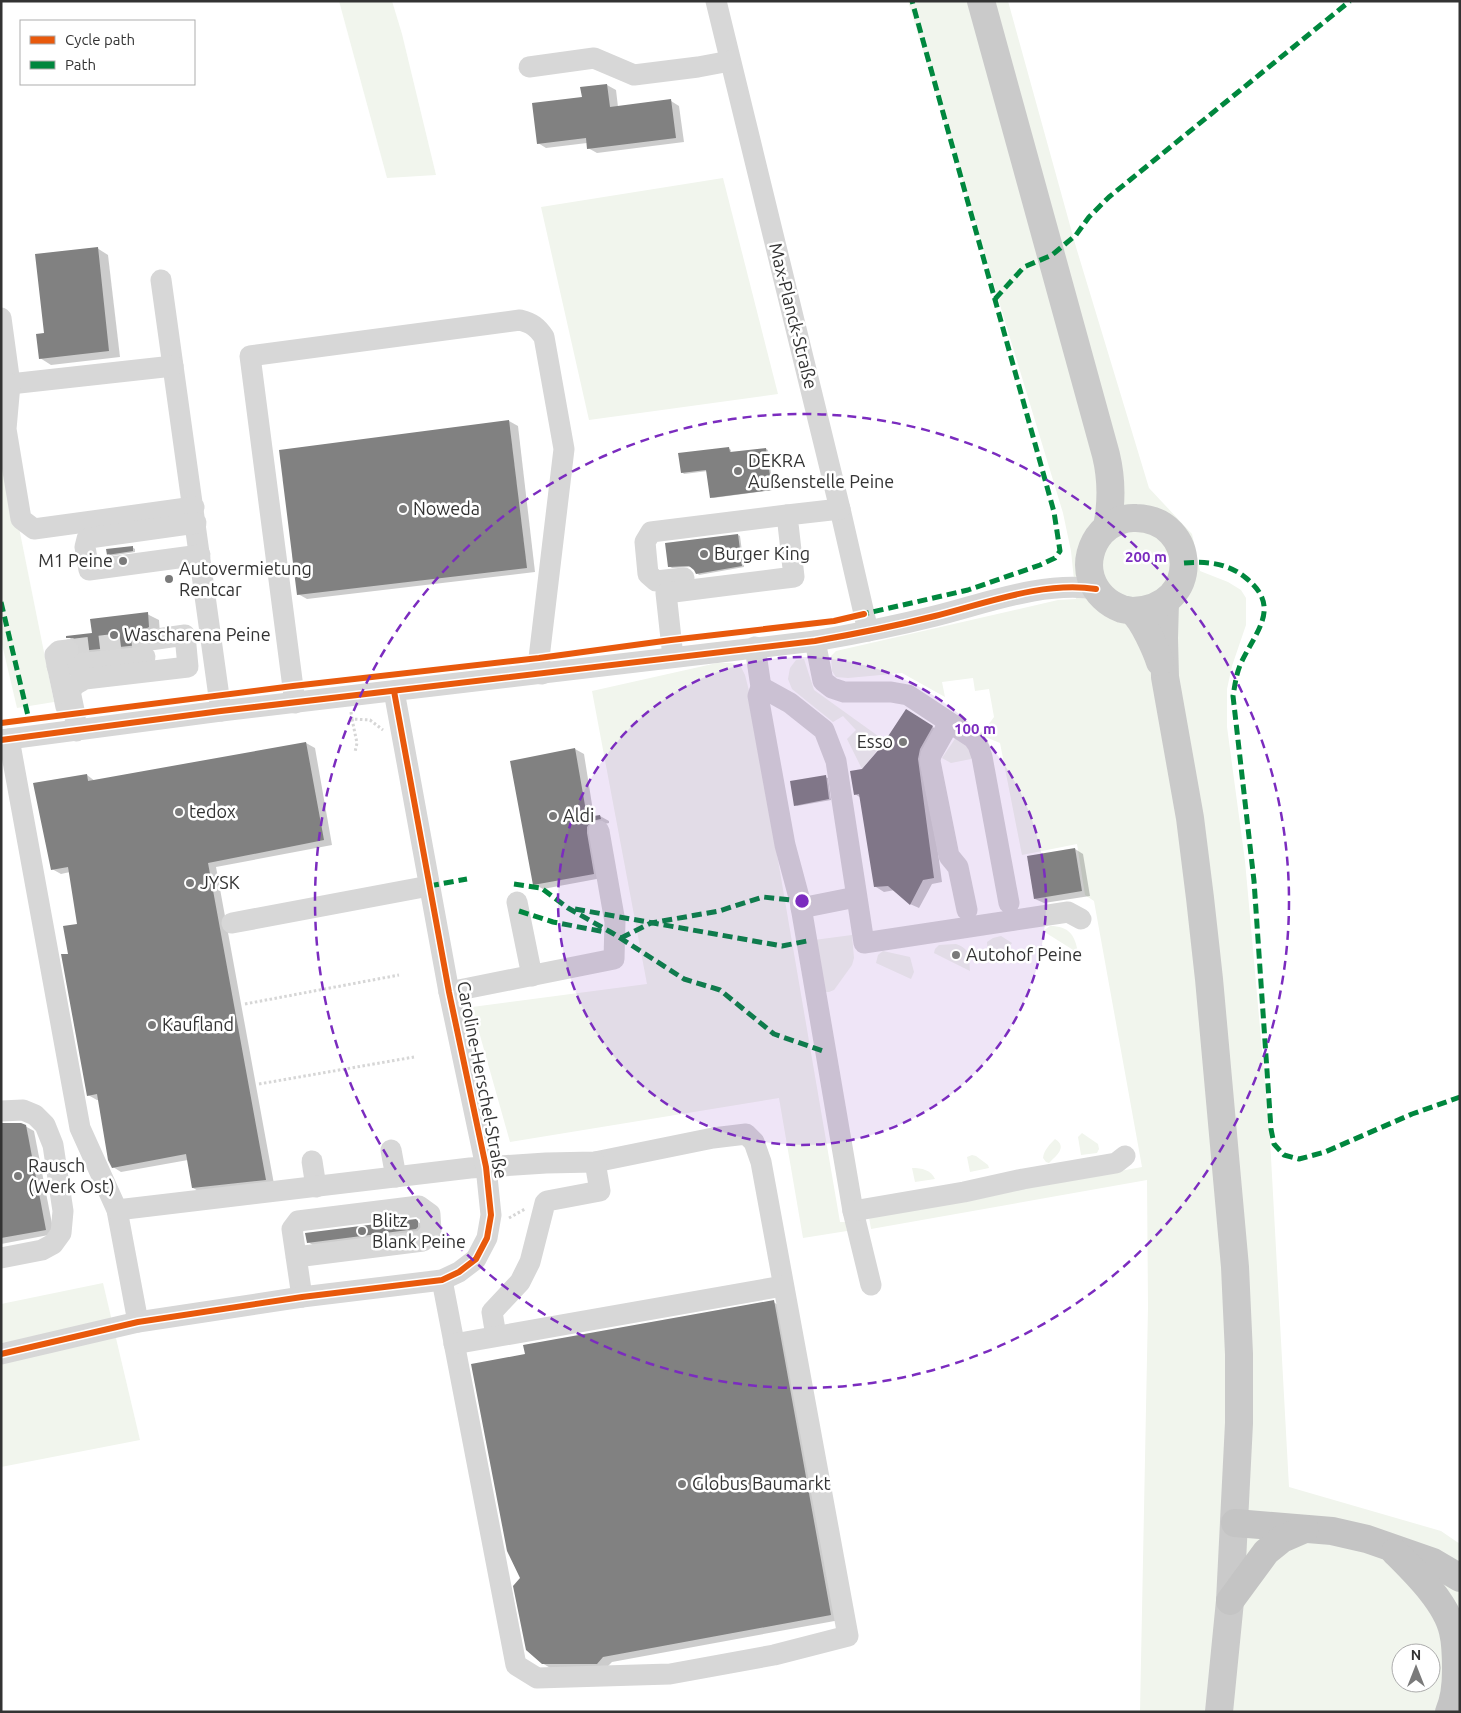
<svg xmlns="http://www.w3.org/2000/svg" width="1461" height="1713" viewBox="0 0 1461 1713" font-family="Ubuntu,sans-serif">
<rect width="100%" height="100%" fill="#fff"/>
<!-- green -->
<g fill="#f1f5ed" fill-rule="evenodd">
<polygon points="339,1 392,1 402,34 436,175 387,178"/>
<path d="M908,1H1008L1076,247L1149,488L1192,534L1200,571L1228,582L1241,590L1246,598V625L1232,666L1227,689V727L1245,861L1270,1139L1289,1487L1441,1531L1460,1544V1712H1140L1148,1307L1147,1180L871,1229L869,1217L1142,1167L1094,901L1085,895L1077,844L1022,855L1000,743L983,736V732L994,717L989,689L975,691L973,678L942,682L945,697L902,673L848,678L836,677L832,671L831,656L836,651L1058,600L1076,599L1071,551L1063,513ZM1401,1653H1431V1683H1401Z"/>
<polygon points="723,178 778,394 589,420 541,207"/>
<polygon points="1,438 54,702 17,708 1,640"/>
<polygon points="804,659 814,690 885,741 862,769 847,739 856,730 843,716 833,722 792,689 788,679 790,668 796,660"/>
<polygon points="717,663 731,663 740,665 745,675 749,691 840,1222 846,1222 847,1231 803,1238 779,1098 510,1142 472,1007 647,984 592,691"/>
<polygon points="957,736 977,750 971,759 951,763 942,758"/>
<path d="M1050,926C1069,926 1075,935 1078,953L1043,931Z"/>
<polygon points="852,935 854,958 852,965 834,990 829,992 822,992 814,940"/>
<polygon points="1001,936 1012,943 997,963 990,963 988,959 987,942 993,938"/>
<path d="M956,944C971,949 969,958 970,971L934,953L935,949L939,945Z"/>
<polygon points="883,951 910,957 914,972 911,979 876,963 878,955"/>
<polygon points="1082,1133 1098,1144 1099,1149 1097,1153 1081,1155 1078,1137"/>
<path d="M1055,1139C1068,1147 1056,1156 1049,1163L1046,1162L1043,1158C1044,1150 1050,1144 1055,1139Z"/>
<polygon points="972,1155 976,1156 988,1165 989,1168 970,1172 967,1157"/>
<path d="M912,1168C922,1168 931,1170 935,1179L915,1182Z"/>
<polygon points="103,1283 140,1440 1,1467 1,1304"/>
</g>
<!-- shadow -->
<g fill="#0003">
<polygon points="607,85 616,90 618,107 671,101 679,106 684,142 597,153 588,148 587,143 546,148 538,143"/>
<polygon points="97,248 108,255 120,357 51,365 40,358 46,335"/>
<polygon points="509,421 518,426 535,572 307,599 298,594"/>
<polygon points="728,448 731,450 731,453 766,449 768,450 773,490 713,498 711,497 708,471 684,474 682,472"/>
<polygon points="738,535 740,536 744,567 699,575 691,567 672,568 669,566"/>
<polygon points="132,547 135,549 135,552 110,556 108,554"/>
<polygon points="147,614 159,620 160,634 149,649 93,657 81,650 79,644 68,637 93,634"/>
<polygon points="915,715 940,732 926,765 942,882 932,884 919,908 910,904 895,890 884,892 876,887 861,798 855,794 863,770"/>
<polygon points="306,743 315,748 332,845 216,867 274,1184 202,1193 193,1188 188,1160 121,1172 113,1167 99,1100 97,1100 88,1095 69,955 79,925 70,872 61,874 52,869 87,775 95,781"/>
<polygon points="575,749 584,754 594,817 600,816 609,821 609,823 600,825 602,878 543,889 534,884"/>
<polygon points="825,777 828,778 831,800 797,806 795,805"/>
<polygon points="1075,849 1083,854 1090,896 1044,903 1035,899"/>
<polygon points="1,1124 25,1126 34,1131 54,1234 1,1244"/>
<polygon points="415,1220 426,1227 425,1233 316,1247 308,1242"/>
<polygon points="773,1302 782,1307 840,1620 612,1662 606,1668 552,1669 542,1663"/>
</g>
<!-- building -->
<g fill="#818181">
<polygon points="607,84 610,107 671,99 676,138 587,149 586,138 537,144 532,103 582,97 580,87"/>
<polygon points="98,247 109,351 39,359 36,334 44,333 35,254"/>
<polygon points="509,420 527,568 297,595 279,450"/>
<polygon points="729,447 730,452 766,448 772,490 710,498 706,470 681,473 678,453"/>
<polygon points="738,534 742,566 696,574 694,570 689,566 668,567 665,543"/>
<polygon points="133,546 133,551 107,555 106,549"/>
<polygon points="148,612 149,627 143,630 139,635 138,641 139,645 80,651 78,642 73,638 66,638 66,636 92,633 90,619"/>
<polygon points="906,709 933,726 920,749 918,759 934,878 923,880 910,905 888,886 874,887 859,794 854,795 850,771 862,769 881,747"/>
<polygon points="306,742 324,840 208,863 266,1180 192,1188 186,1154 112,1168 108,1160 97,1094 87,1096 61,954 68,954 63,926 77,924 68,867 51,870 33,783 87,774 88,781"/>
<polygon points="575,748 587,817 600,815 601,819 591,821 587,827 587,833 594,874 533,885 510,761"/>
<polygon points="826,775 829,799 794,806 790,781"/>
<polygon points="1075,848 1082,891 1034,899 1027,856"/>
<polygon points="1,1123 21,1123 26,1125 46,1230 1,1238"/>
<polygon points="416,1219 418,1221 418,1227 416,1229 307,1243 305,1233"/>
<polygon points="774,1300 831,1615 603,1657 597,1664 542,1664 526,1650 513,1586 520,1578 507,1551 471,1364 525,1354 523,1345"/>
</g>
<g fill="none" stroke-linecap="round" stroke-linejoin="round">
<!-- minor-tunnel -->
<polyline stroke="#d6d6d6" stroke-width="21" stroke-dasharray="21 11" stroke-linecap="butt" points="68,650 150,640"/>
<!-- path -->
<g stroke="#d6d6d6" stroke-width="3" stroke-dasharray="2.5 2.5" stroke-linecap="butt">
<polyline points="351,712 352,719 370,720 383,730"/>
<polyline points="352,719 357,743 355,752"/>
<polyline points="245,1004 399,975"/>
<polyline points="259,1084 414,1057"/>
<polyline points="509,1218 525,1209"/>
</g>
<!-- minor -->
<g stroke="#d7d7d7" stroke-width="21">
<polyline points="716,1 840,509 868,631"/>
<polyline points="529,67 594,58 634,75 698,67 730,61"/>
<polyline points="161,280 221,711"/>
<polyline points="1,318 10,384 173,366"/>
<polyline points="10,384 6,429 21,519 34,529 194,507"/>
<polyline points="196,523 96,537 87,539 85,547 89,570 200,555"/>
<polyline points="684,578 656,581 648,574 645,542 651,532 787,515"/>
<polyline points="815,641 823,681 832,688 844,692 891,692 908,695 973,738 978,745 982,757 1009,903"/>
<polyline points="755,647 761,687 758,696 785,845 800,901 853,1211 871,1285"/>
<polyline points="673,657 666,593 794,577 787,515 840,509"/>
<polyline points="57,666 145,657"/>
<polyline points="761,687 790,703 824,730 836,761 864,943 1068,912 1081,919"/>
<path d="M295,703L250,356L520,320C532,323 537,327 544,337L564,449L539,658L542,674"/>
<polyline points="66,707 55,655 59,651 68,650"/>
<polyline points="949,723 931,755 930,761 949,856 958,867 967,910"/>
<polyline points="76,731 75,715 70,691 76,684 85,679 188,667 185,635 150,640"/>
<polyline points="9,739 80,1128 117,1210 138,1322"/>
<path d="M1,740L221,711L815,641C855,634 895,626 935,616C987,603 1043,581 1096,589"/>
<polyline points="517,902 532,976"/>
<polyline points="801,908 856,897"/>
<polyline points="232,923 429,886"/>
<polyline points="449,992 614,959 615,922 599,831"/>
<polyline points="1,1111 23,1110 35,1115 45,1125 53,1145 63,1211 61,1233 53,1244 42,1250 1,1258"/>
<polyline points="391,1150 396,1177"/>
<polyline points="312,1161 316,1187"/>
<polyline points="117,1210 470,1168 546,1163 595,1162 713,1138 746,1134 754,1142 761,1162 848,1636 774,1655 670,1674 537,1678 516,1665 442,1280"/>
<polyline points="853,1211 964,1192 1023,1179 1116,1163 1125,1156"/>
<polyline points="296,1257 423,1241 431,1231 430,1214 419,1206 298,1221 292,1229 302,1297"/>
<polyline points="496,1336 492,1312 520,1282 530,1262 545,1203 547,1201 600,1191 595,1162"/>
<polyline points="454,1344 783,1286"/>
<polyline points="1,1354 138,1322 302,1297 442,1280 459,1272 476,1259 487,1238 491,1215 486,1167 449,992 394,691"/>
</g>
<!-- major -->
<g stroke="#cacaca" stroke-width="28">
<path d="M981,1L1106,455C1112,480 1112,502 1107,527"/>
<polyline points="1165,602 1164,638 1165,677 1190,818 1200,898 1209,979 1235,1267 1239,1354 1239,1423 1230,1601 1219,1712"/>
<path d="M1133,611C1203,608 1197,519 1136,518C1124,517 1111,523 1102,532C1091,544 1086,562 1091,578C1096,593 1108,604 1122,609C1126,610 1130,610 1133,612C1143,620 1156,650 1160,662"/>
</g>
<!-- highway -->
<g stroke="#c4c4c4" stroke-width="28">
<polyline points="1235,1523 1332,1531 1367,1539 1433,1562 1460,1578"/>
<path d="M1395,1552C1415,1572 1447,1603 1453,1632C1456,1644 1456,1658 1456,1670C1456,1685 1455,1698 1449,1712"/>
<polyline points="1230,1601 1266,1552 1282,1539 1305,1529"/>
</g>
<!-- quiet -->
<g stroke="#00873e" stroke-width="5" stroke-dasharray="10 5" stroke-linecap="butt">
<polyline points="995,299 1024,267 1052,255 1076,235 1089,217 1109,197 1350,1"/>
<path d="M1184,563C1206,561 1228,563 1246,578C1282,607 1256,631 1241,663C1236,674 1235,685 1233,696L1254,881L1271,1129L1274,1144L1284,1155L1299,1159L1325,1152L1412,1114L1460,1097"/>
<polyline points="1,602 29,720"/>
<polyline points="859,615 968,590 1040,565 1055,558 1060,551 1054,512 912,1"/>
<polyline points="514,884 541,888 568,908 614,934 684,979 720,990 774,1034 826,1052"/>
<polyline points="429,886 467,879"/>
<polyline points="575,909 782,946 807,941"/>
<polyline points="519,911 553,922 605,932"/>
<polyline points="621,938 651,923 719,911 763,897 800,901"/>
</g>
<!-- cycleway casing -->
<g stroke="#fff" stroke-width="9">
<g id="cycleway">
<polyline points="1,723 293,686 539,658 671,640 834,621 864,614"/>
<path d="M1,740L221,711L815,641C855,634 895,626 935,616C987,603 1043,581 1096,589"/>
<polyline points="1,1354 138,1322 302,1297 442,1280 459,1272 476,1259 487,1238 491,1215 486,1167 449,992 394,691"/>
</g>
</g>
<!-- cycleway -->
<use href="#cycleway" stroke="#e8590c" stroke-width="6"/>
</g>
<!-- distance rings -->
<circle cx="802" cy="901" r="244" fill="#7b2cbf" fill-opacity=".12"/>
<g fill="none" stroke="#7b2cbf" stroke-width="2.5" stroke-dasharray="9 6">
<circle cx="802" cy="901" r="244"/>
<circle cx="802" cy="901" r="487"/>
</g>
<!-- markers -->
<g fill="#7a7a7a" stroke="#fff" stroke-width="2">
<circle cx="738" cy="471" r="5"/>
<circle cx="403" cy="509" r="5"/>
<circle cx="704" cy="554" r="5"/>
<circle cx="123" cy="561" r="5"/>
<circle cx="169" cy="579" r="5"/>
<circle cx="114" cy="635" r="5"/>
<circle cx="903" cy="742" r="5"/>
<circle cx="179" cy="812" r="5"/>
<circle cx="553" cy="816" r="5"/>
<circle cx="190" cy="883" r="5"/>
<circle cx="956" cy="955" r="5"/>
<circle cx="152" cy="1025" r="5"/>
<circle cx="18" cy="1176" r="5"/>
<circle cx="362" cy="1231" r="5"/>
<circle cx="682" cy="1484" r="5"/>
</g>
<g text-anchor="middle" stroke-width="5" stroke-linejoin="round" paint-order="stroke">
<!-- street labels -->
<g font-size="18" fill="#333" stroke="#fff">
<text transform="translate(793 316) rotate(76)" y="6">Max-Planck-Straße</text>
<text transform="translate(482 1080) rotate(79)" y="6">Caroline-Herschel-Straße</text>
</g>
<!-- poi labels -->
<g font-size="18" fill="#333" stroke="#fff" text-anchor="start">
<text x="748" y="467">DEKRA<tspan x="748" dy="21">Außenstelle Peine</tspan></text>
<text x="413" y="515">Noweda</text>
<text x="714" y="560">Burger King</text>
<text x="113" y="567" text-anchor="end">M1 Peine</text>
<text x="179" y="575">Autovermietung<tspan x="179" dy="21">Rentcar</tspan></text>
<text x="124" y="641">Wascharena Peine</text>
<text x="893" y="748" text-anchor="end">Esso</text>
<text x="189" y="818">tedox</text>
<text x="563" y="822">Aldi</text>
<text x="200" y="889">JYSK</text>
<text x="966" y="961">Autohof Peine</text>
<text x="162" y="1031">Kaufland</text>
<text x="28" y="1172">Rausch<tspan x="28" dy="21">(Werk Ost)</tspan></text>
<text x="372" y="1227">Blitz<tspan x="372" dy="21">Blank Peine</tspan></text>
<text x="692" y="1490">Globus Baumarkt</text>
</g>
</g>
<circle cx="802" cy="901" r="8" fill="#7b2cbf" stroke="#fff" stroke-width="2.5"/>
<g font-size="15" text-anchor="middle" font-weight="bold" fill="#7b2cbf" stroke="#fff" stroke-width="5" stroke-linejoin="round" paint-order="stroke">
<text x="1146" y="562">200 m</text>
<text x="975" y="734">100 m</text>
</g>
<!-- border -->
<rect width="1461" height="1713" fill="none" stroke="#333333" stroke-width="5"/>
<!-- legend -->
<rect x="20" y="20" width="175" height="65" fill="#ffffff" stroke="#adadad"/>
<rect x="30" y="36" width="25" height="8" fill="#e8590c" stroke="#adadad"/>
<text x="65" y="45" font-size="15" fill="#333333">Cycle path</text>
<rect x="30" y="61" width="25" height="8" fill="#00873e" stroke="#adadad"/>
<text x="65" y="70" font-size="15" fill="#333333">Path</text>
<!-- north arrow -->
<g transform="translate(1416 1668)"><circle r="24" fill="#ffffff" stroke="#adadad"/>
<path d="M0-4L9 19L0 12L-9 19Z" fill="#7a7a7a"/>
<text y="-8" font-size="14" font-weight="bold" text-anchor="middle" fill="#333333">N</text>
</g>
</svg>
